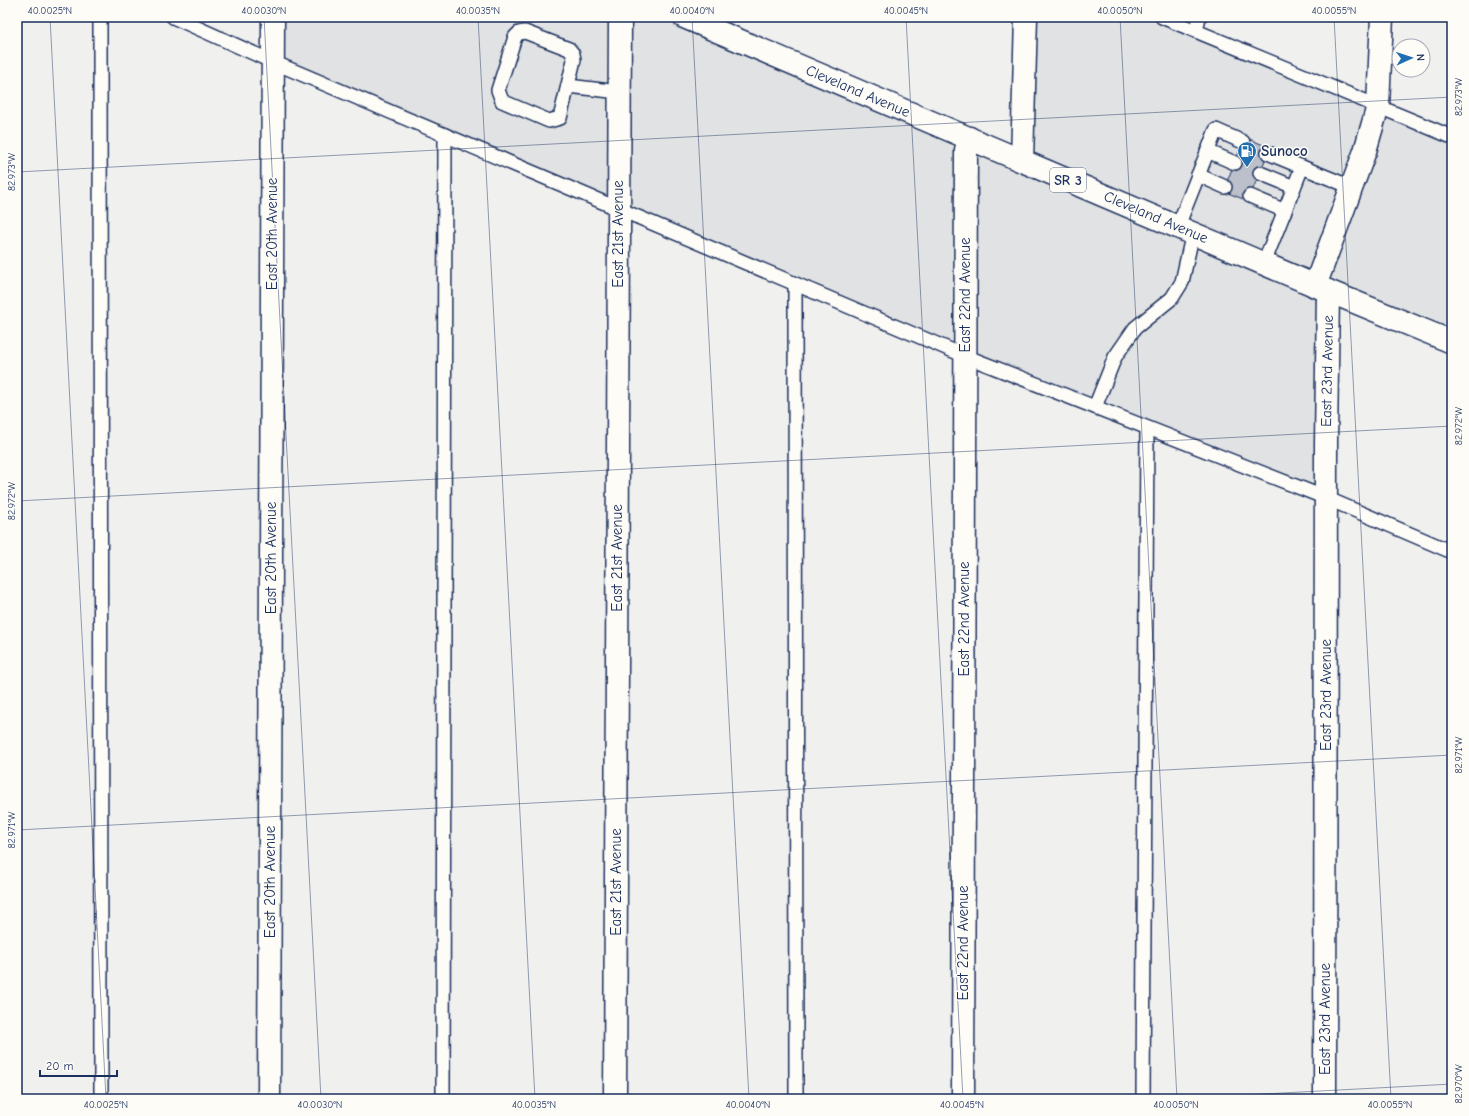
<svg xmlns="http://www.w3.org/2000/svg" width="1469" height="1116" viewBox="0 0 1469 1116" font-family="'Comic Neue',sans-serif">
<rect width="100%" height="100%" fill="#f0f0ee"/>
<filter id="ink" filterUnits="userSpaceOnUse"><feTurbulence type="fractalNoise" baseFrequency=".025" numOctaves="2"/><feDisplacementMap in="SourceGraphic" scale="8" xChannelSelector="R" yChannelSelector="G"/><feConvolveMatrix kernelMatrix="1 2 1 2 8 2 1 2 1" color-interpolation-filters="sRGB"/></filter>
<g filter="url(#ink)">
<!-- built -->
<polygon fill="#e0e2e3" points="272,17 679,17 1023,165 1026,17 1178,17 1452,130 1452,338 1337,292 1332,501 272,57"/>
<!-- building -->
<polygon fill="#bbc0ca" stroke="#1b2f5e" points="1245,137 1270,148 1248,201 1223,191"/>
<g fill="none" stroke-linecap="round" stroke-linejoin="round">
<!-- lane casing -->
<g stroke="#1b2f5e" stroke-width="16">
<g id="lane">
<polyline points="100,17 101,1099"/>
<polyline points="173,17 273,62 965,356 1326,498 1452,552"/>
<polyline points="1162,17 1452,137"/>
<polyline points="1196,31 1199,17"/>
<polygon points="525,32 569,49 573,54 574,60 560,118 549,121 502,101 498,90 515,37 519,33"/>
<polyline points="568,86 619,92"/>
<polyline points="1207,151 1235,163"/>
<polyline points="1268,153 1302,167"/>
<polyline points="1260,173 1294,187"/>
<polyline points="1198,175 1225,187"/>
<polyline points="1250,196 1285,211"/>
<polyline points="1178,226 1216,130 1243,142"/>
<polyline points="1264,263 1302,167 1351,187"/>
<polyline points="795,284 796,1099"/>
<polyline points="1095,407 1115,357 1135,328 1172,298 1182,282 1193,232"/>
<polyline points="443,1099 445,135"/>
<polyline points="1143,1099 1147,428"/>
</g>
</g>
<!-- street casing -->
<g stroke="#1b2f5e" stroke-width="25">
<g id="street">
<polyline points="1022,161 1026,17"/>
<polyline points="1315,286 1365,151 1378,106 1382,17"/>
<polyline points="269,1099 273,17"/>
<polyline points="615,1099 620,17"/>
<polyline points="963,1099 966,150 969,138"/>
<polyline points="1325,1099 1326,443 1328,291"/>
</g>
</g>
<!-- primary casing -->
<g stroke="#1b2f5e" stroke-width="25">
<polyline id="primary" points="684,17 1328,291 1452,342"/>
</g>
<!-- lane -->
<use href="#lane" stroke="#fdfcf7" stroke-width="13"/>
<!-- street -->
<use href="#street" stroke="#fdfcf7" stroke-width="22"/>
<!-- primary -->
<use href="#primary" stroke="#fdfcf7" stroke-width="22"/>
</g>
</g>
<!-- ticks -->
<path fill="none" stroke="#1b2f5e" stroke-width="1" stroke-opacity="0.45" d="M50,17L106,1099M264,17L321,1099M478,17L535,1099M692,17L749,1099M906,17L963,1099M1120,17L1177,1099M1334,17L1391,1099M17,172L1452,97M17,501L1452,426M17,830L1452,755M1169,1099L1452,1084"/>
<!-- icons -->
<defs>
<g id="fuel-pin" transform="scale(1)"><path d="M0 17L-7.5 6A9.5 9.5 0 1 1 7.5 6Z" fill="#1f6fb2" stroke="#fdfcf7"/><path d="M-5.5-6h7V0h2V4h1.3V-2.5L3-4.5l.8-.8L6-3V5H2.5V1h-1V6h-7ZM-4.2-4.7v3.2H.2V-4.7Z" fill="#fff"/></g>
</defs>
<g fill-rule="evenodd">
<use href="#fuel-pin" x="1247" y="151"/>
</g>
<g text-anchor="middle" stroke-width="3" stroke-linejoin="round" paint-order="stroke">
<!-- shield labels -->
<rect fill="#fdfcf7" stroke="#5f6c8c" stroke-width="1" x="1050" y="168" width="36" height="24" rx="3"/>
<g font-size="14" font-weight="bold" fill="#1b2f5e">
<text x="1068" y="185">SR 3</text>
</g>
<!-- street labels -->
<g font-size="15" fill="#1b2f5e" stroke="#fdfcf7">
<text transform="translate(858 91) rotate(23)" y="5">Cleveland Avenue</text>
<text transform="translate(1156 217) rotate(23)" y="5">Cleveland Avenue</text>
<text transform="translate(272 234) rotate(-90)" y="5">East 20th Avenue</text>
<text transform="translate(618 234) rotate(-90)" y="5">East 21st Avenue</text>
<text transform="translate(965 295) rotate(-90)" y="5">East 22nd Avenue</text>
<text transform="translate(1327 371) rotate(-89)" y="5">East 23rd Avenue</text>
<text transform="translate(271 558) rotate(-90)" y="5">East 20th Avenue</text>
<text transform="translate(617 558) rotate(-90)" y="5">East 21st Avenue</text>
<text transform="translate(964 619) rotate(-90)" y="5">East 22nd Avenue</text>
<text transform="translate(1326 695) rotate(-90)" y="5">East 23rd Avenue</text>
<text transform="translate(270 882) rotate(-90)" y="5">East 20th Avenue</text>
<text transform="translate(616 882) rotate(-90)" y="5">East 21st Avenue</text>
<text transform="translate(963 943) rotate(-90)" y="5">East 22nd Avenue</text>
<text transform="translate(1325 1019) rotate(-90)" y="5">East 23rd Avenue</text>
</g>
<!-- poi labels -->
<g font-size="15" font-weight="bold" fill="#1b2f5e" stroke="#fdfcf7" text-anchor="start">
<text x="1261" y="156">Sunoco</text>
</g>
</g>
<!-- margin -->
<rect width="1469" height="1116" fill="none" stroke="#fdfcf7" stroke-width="44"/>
<!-- north arrow -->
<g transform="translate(1411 58) rotate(87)"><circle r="19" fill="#fdfcf7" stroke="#a3aaba"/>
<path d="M0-3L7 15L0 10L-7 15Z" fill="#1f6fb2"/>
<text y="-6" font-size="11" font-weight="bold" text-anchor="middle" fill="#1b2f5e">N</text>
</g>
<!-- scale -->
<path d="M40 1070v6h77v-6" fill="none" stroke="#1b2f5e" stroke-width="2"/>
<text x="46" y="1070" font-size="12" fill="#1b2f5e" stroke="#fdfcf7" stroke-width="3" paint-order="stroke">20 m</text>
<rect x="22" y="22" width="1425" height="1072" fill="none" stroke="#1b2f5e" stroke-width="1.5"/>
<g font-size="10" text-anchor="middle" fill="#1b2f5e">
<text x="50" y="14">40.0025°N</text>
<text x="264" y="14">40.0030°N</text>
<text x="478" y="14">40.0035°N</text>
<text x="692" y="14">40.0040°N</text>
<text x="906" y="14">40.0045°N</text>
<text x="1120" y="14">40.0050°N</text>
<text x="1334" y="14">40.0055°N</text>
<text transform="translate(1458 97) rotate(-90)" y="4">82.973°W</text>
<text transform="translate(11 172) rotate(-90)" y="4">82.973°W</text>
<text transform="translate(1458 426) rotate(-90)" y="4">82.972°W</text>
<text transform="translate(11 501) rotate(-90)" y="4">82.972°W</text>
<text transform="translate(1458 755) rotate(-90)" y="4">82.971°W</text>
<text transform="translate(11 830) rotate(-90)" y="4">82.971°W</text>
<text transform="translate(1458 1084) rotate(-90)" y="4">82.970°W</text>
<text x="106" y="1108">40.0025°N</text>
<text x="320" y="1108">40.0030°N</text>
<text x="534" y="1108">40.0035°N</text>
<text x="748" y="1108">40.0040°N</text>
<text x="962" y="1108">40.0045°N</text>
<text x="1176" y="1108">40.0050°N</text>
<text x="1390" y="1108">40.0055°N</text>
</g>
</svg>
